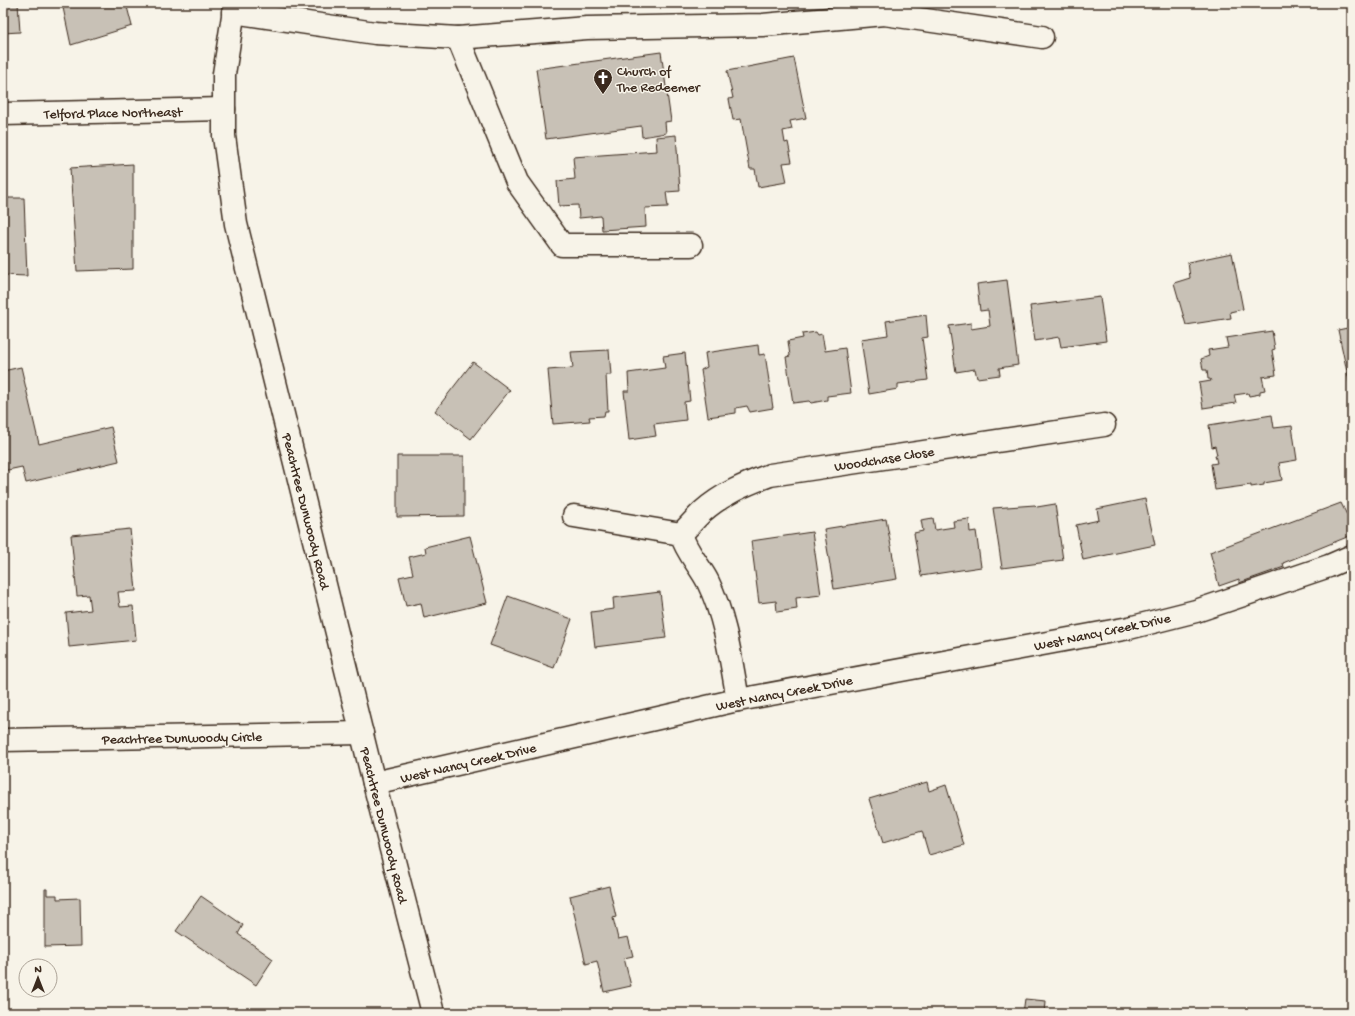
<svg xmlns="http://www.w3.org/2000/svg" width="1355" height="1016" viewBox="0 0 1355 1016" font-family="'Gochi Hand',sans-serif">
<rect width="100%" height="100%" fill="#f7f3e8"/>
<filter id="ink" filterUnits="userSpaceOnUse"><feTurbulence type="fractalNoise" baseFrequency=".025" numOctaves="2"/><feDisplacementMap in="SourceGraphic" scale="8" xChannelSelector="R" yChannelSelector="G"/><feConvolveMatrix kernelMatrix="1 2 1 2 8 2 1 2 1" color-interpolation-filters="sRGB"/></filter>
<g filter="url(#ink)">
<!-- building -->
<g fill="#c8c1b6" stroke="#3b2a1e">
<polygon points="3,3 18,3 20,32 3,33"/>
<polygon points="62,3 126,3 132,26 71,45"/>
<polygon points="661,52 671,121 665,122 666,133 642,137 641,126 546,139 536,69"/>
<polygon points="794,58 806,118 790,121 792,129 783,131 785,143 788,142 792,162 783,163 787,182 758,187 755,169 750,169 741,119 733,120 729,99 733,98 727,71"/>
<polygon points="676,135 680,191 666,192 668,207 645,208 646,227 602,230 601,216 579,218 578,205 559,206 557,181 575,179 573,157 657,151 656,137"/>
<polygon points="133,164 133,269 77,271 70,168"/>
<polygon points="3,198 24,198 27,276 3,275"/>
<polygon points="1232,253 1243,309 1230,312 1231,318 1186,325 1174,283 1190,278 1188,262"/>
<polygon points="1007,280 1018,365 999,368 1000,375 977,378 975,369 956,372 949,326 971,323 971,329 990,326 988,310 980,311 977,284"/>
<polygon points="1100,297 1106,341 1061,347 1059,337 1035,341 1030,306"/>
<polygon points="926,315 928,337 922,338 928,380 898,384 898,389 869,394 861,339 888,335 886,321"/>
<polygon points="1352,327 1352,395 1338,330"/>
<polygon points="1272,331 1275,349 1272,350 1276,375 1262,377 1265,390 1260,391 1260,394 1249,396 1248,393 1234,395 1236,403 1203,408 1199,383 1211,381 1210,379 1208,379 1207,370 1203,370 1201,359 1209,356 1208,350 1228,347 1226,338"/>
<polygon points="816,332 818,335 822,334 825,351 845,348 851,393 827,396 827,400 811,403 809,401 793,403 786,357 790,356 788,341 803,338 802,334"/>
<polygon points="758,345 759,355 765,354 773,408 750,412 747,406 736,408 736,413 708,417 701,370 707,367 705,353"/>
<polygon points="609,350 611,375 606,375 608,411 605,411 604,416 589,417 590,421 553,424 548,370 573,368 571,352"/>
<polygon points="685,353 690,401 684,402 686,420 654,424 656,436 629,440 624,391 629,391 628,373 665,368 663,356"/>
<polygon points="473,362 510,390 471,439 435,411"/>
<polygon points="21,367 39,444 111,427 119,461 26,483 22,467 3,471 3,371"/>
<polygon points="1272,415 1274,428 1292,426 1297,460 1279,463 1282,480 1264,483 1264,485 1251,487 1251,485 1215,490 1211,464 1217,463 1215,455 1217,455 1215,446 1212,447 1209,425"/>
<polygon points="397,456 464,456 464,516 397,517"/>
<polygon points="1145,499 1155,545 1083,560 1076,525 1099,520 1097,509"/>
<polygon points="1341,503 1352,525 1352,535 1283,563 1284,567 1239,583 1239,579 1219,586 1210,552"/>
<polygon points="1055,504 1063,560 1002,568 993,508 1035,505 1037,507"/>
<polygon points="933,518 935,530 954,527 953,521 969,519 970,532 976,531 981,567 921,576 914,533 923,531 921,520"/>
<polygon points="886,519 897,579 834,589 824,529"/>
<polygon points="130,529 136,591 118,592 120,607 133,606 136,640 69,647 66,613 91,610 89,595 77,596 71,535"/>
<polygon points="812,532 821,595 796,598 797,609 777,612 776,601 759,603 751,541"/>
<polygon points="470,536 487,603 424,618 421,603 406,606 399,577 413,574 409,557 426,553 425,547"/>
<polygon points="660,592 666,638 595,647 591,612 614,609 613,598"/>
<polygon points="508,596 572,619 554,668 490,645"/>
<polygon points="927,782 929,791 946,785 964,845 929,855 922,831 883,843 869,799"/>
<polygon points="609,886 616,917 613,918 618,939 628,937 633,956 624,958 631,986 604,992 597,961 586,964 570,896"/>
<polygon points="45,889 47,889 47,895 57,895 57,899 80,898 81,946 45,947"/>
<polygon points="201,896 243,925 238,934 273,959 256,985 176,931"/>
<polygon points="1025,999 1046,1001 1045,1013 1023,1013"/>
</g>
<g fill="none" stroke-linecap="round" stroke-linejoin="round">
<!-- minor casing -->
<g stroke="#3b2a1e" stroke-width="25">
<g id="minor">
<polyline points="233,12 375,33 458,38 587,28 763,25 884,14 1042,37"/>
<polyline points="458,38 517,182 562,245 691,245"/>
<polyline points="3,114 224,109"/>
<polyline points="574,516 681,534"/>
<path d="M681,534C688,527 695,519 702,512C722,494 746,484 770,475L1104,425"/>
<path d="M681,534C686,552 700,566 708,582C726,619 731,661 738,700"/>
<polyline points="3,740 362,733"/>
<polyline points="374,783 733,701 1129,628 1196,611 1329,566 1352,556"/>
</g>
</g>
<!-- major casing -->
<g stroke="#3b2a1e" stroke-width="25">
<polyline id="major" points="235,3 224,74 224,136 236,224 374,783 433,1013"/>
</g>
<!-- minor -->
<use href="#minor" stroke="#f7f3e8" stroke-width="22"/>
<!-- major -->
<use href="#major" stroke="#f7f3e8" stroke-width="22"/>
</g>
</g>
<!-- icons -->
<defs>
<g id="church-pin" transform="scale(1)"><path d="M0 17L-7.5 6A9.5 9.5 0 1 1 7.5 6Z" fill="#3b2a1e" stroke="#f7f3e8"/><path d="M-1.2-6h2.4v3.5h3.3v2.4h-3.3V6h-2.4V-.1h-3.3v-2.4h3.3Z" fill="#fff"/></g>
</defs>
<g fill-rule="evenodd">
<use href="#church-pin" x="603" y="78"/>
</g>
<g text-anchor="middle" stroke-width="3" stroke-linejoin="round" paint-order="stroke">
<!-- poi labels -->
<g font-size="14" fill="#3b2a1e" stroke="#f7f3e8" text-anchor="start">
<text x="617" y="75">Church of<tspan x="617" dy="16">The Redeemer</tspan></text>
</g>
<!-- street labels -->
<g font-size="14" fill="#3b2a1e" stroke="#f7f3e8">
<text transform="translate(113 112) rotate(-1)" y="5">Telford Place Northeast</text>
<text transform="translate(884 458) rotate(-9)" y="5">Woodchase Close</text>
<text transform="translate(307 511) rotate(76)" y="5">Peachtree Dunwoody Road</text>
<text transform="translate(1102 631) rotate(-12)" y="5">West Nancy Creek Drive</text>
<text transform="translate(784 692) rotate(-11)" y="5">West Nancy Creek Drive</text>
<text transform="translate(182 737) rotate(-1)" y="5">Peachtree Dunwoody Circle</text>
<text transform="translate(468 762) rotate(-13)" y="5">West Nancy Creek Drive</text>
<text transform="translate(385 825) rotate(76)" y="5">Peachtree Dunwoody Road</text>
</g>
</g>
<!-- margin -->
<rect width="1355" height="1016" fill="none" stroke="#f7f3e8" stroke-width="16"/>
<rect x="8" y="8" width="1339" height="1000" fill="none" stroke="#3b2a1e" stroke-width="1.5" filter="url(#ink)"/>
<!-- north arrow -->
<g transform="translate(38 978)"><circle r="19" fill="#f7f3e8" stroke="#aca397"/>
<path d="M0-3L7 15L0 10L-7 15Z" fill="#3b2a1e"/>
<text y="-6" font-size="11" font-weight="bold" text-anchor="middle" fill="#3b2a1e">N</text>
</g>
</svg>
